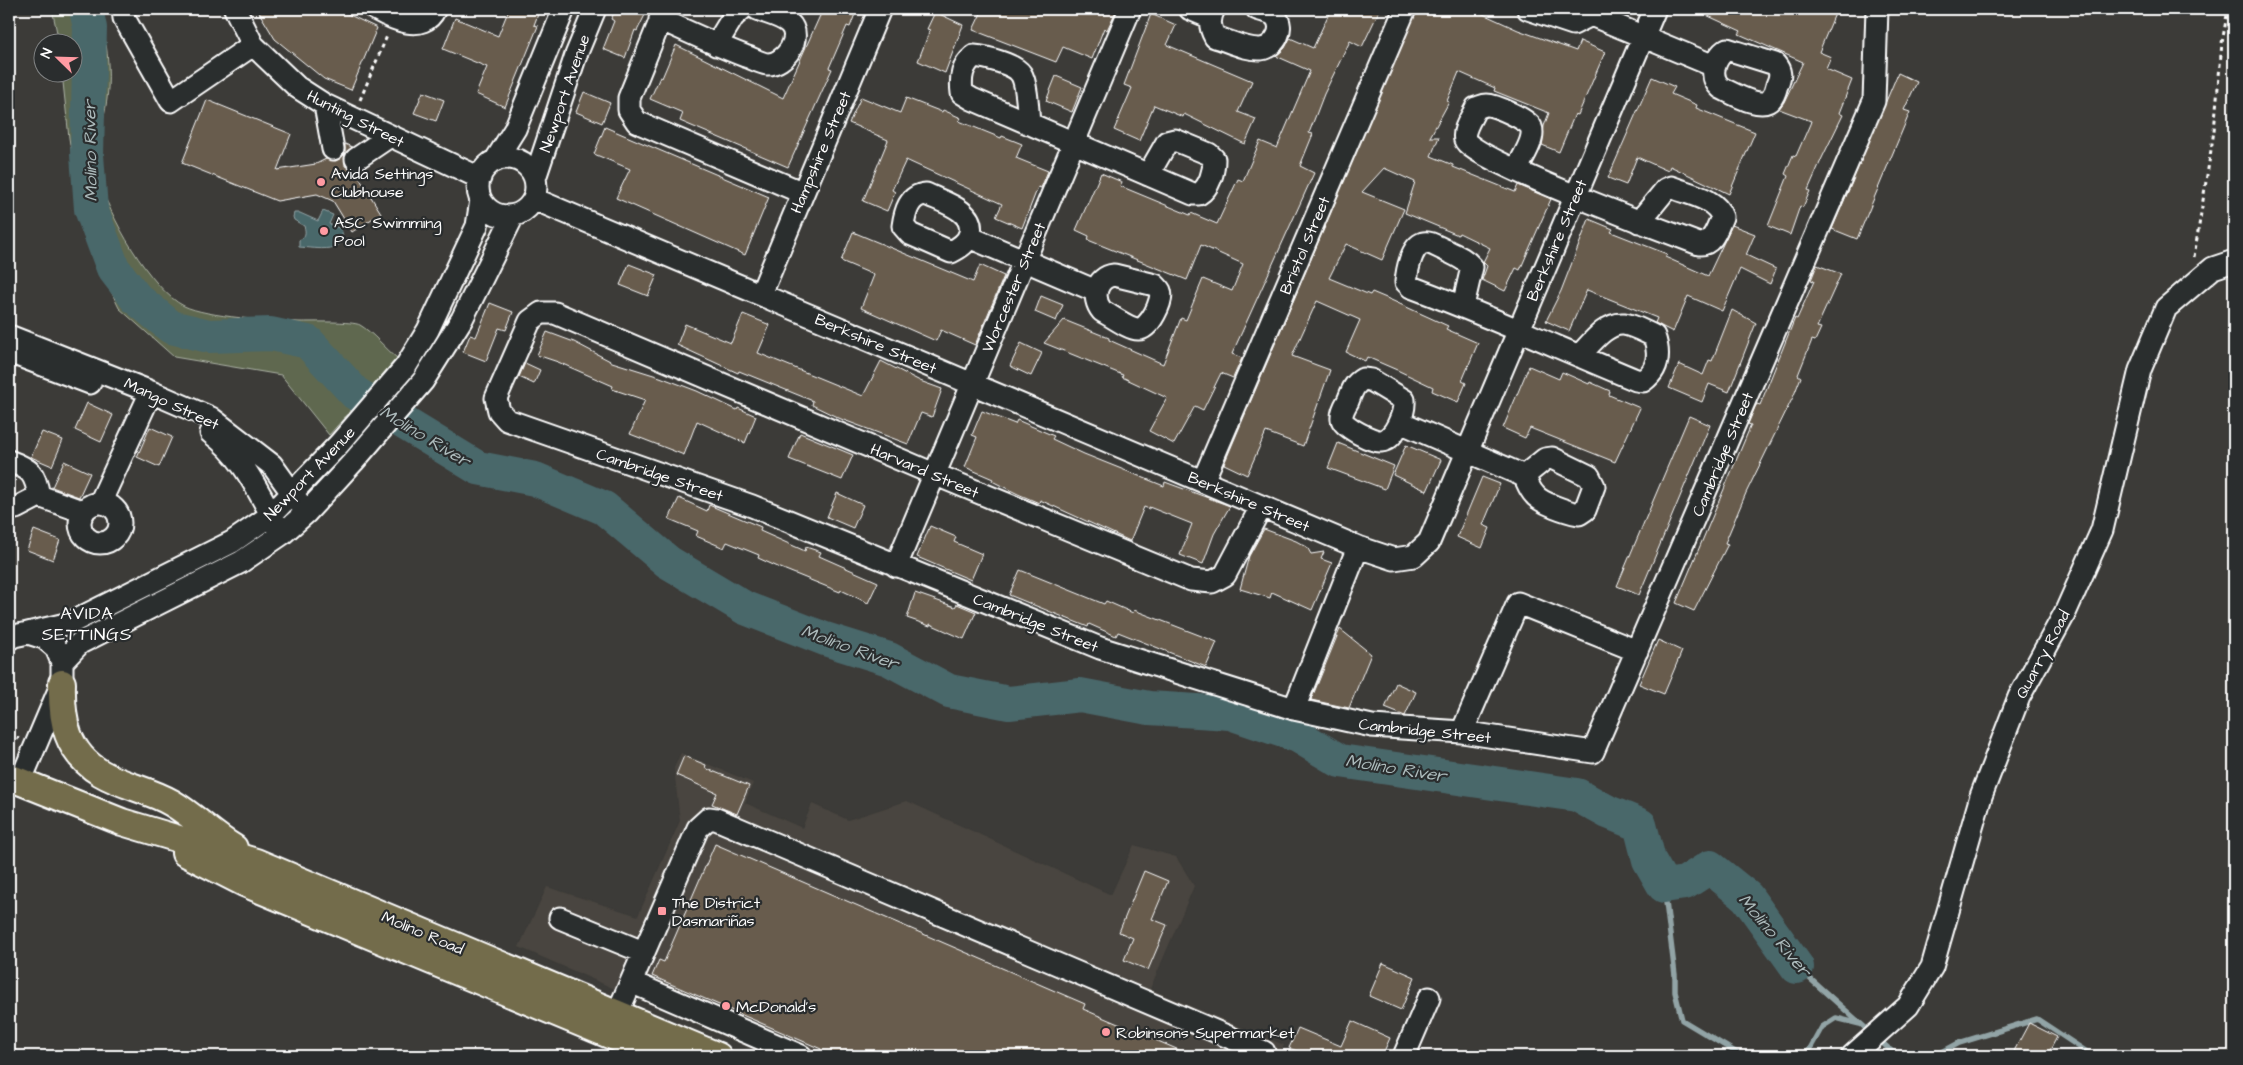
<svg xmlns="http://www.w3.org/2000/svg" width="2243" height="1065" font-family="'Architects Daughter',sans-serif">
<rect width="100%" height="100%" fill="#3c3b38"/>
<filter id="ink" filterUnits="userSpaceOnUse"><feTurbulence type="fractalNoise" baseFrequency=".02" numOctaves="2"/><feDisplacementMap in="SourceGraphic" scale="10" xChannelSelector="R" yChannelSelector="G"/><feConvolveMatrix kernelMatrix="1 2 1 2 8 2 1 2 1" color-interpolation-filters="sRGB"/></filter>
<g filter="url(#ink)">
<path fill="#49453f" d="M681 753 753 783 745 803 802 828 812 804 848 820 907 801 1111 895 1134 845 1176 857 1194 886 1150 989 1284 1045 1279 1056H768L519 947 547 887 638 916 680 821 674 768Z"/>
<path fill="#5e684f" stroke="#aeb4a7" d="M52 9H100C106 38 111 69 107 99 104 124 94 153 99 178 107 213 151 290 184 306 207 317 272 321 300 322 311 322 353 321 360 325 372 332 386 349 397 358L329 435 281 375 174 357 119 308 84 234 69 138 62 73 72 72V42H59Z"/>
<path fill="#49676b" stroke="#92a4a6" d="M323 211 333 215 329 224 341 229C351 255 314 248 299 247V240C306 237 306 232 304 226L294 220 293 217 294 213H300L318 221Z"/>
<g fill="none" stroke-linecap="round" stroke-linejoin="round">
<path stroke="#92a4a6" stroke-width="5.5" d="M1664 886 1675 975V992L1682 1020 1742 1056
M1797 967 1871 1033
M1878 1039 1897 1056
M1806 1056 1822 1027 1836 1018 1860 1024
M1935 1056 1959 1043 2037 1019 2093 1056"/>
<path stroke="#49676b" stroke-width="34" d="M86 9 90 28 87 155 91 209 113 268 136 298 171 327 209 336 271 334 308 342 355 393 478 468 535 479 604 508 668 562 745 608 825 639 889 659 949 691 1009 703 1080 695 1149 708 1230 713 1298 736 1340 761 1577 795 1608 812 1640 825 1649 860 1664 886 1685 883 1710 867 1747 897 1797 967"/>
</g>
<path fill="#675c4e" stroke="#fff" d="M257 9H337L377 28 351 90 324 79 275 39Z
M509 9H540L534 25 538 26 505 107 476 94 487 67 443 49 455 18 498 36Z
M616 9H637L646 13 637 31 635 30 625 58 603 49 614 21 611 19Z
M823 9H857L850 27 847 26 829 68 832 69 788 167 680 121 683 113 650 99 660 77 662 78 676 45 783 98Z
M983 9H1117L1107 30 1104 28 1092 59 1063 47 1056 62 973 30Z
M1331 9H1380L1362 47 1350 41 1324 94 1309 133 1313 134 1300 166 1314 173 1232 354 1242 358 1233 378 1221 373 1203 410 1195 406 1174 444 1149 431 1167 398 1122 377 1123 375 1044 343 1064 320 1109 338V340L1163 364 1181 318 1186 320 1203 279 1232 291 1243 264 1201 245 1187 280 1088 240 1089 236 1076 230 1101 173 1122 182 1120 186 1190 215 1191 213 1217 224 1238 179 1243 181 1260 141 1277 148 1310 71 1276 56 1285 48 1290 38 1313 48Z
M1417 9H1436L1447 13 1449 9H1472L1518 30 1576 51 1580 41 1605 52 1578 115 1575 114 1559 152 1542 145 1544 126 1549 113 1494 91 1495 88 1459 72 1447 101 1449 102 1430 137H1439L1431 156 1453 165V167L1515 192 1518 185 1551 199 1520 270 1516 268 1505 291 1482 280 1487 266 1483 262 1490 248 1459 233 1458 235 1405 213 1415 182 1384 168 1362 192 1404 209 1382 260 1346 244 1329 278 1370 295 1372 292 1391 300 1448 326 1446 329 1478 343 1462 381 1466 383 1458 402 1432 391 1433 387 1397 370 1367 357 1365 361 1346 352 1360 320 1317 301 1292 356 1330 370 1303 446 1266 432 1247 475 1224 464Z
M1693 9H1837L1819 52 1831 57 1826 69 1852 80 1839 113 1843 115 1822 158 1808 190 1810 191 1803 207 1800 206 1790 235 1768 226 1788 176 1785 174 1793 155 1796 156 1810 124 1811 121 1779 109 1784 102 1803 62 1739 34 1741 31Z
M935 12 963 25 945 73 918 61 930 30 927 29Z
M1151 14 1176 25 1167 45 1252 81 1238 112 1256 119 1245 144 1184 114 1183 117 1154 105 1139 141 1114 130 1132 88 1124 85Z
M1898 73 1917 82 1904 110 1910 112 1857 239 1832 229Z
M1056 76 1082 87 1072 112 1046 101Z
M1652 77 1675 87 1671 94 1697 105 1696 108 1755 132 1729 194 1670 166 1668 171 1637 157 1626 185 1608 178Z
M423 92 444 100 436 121 414 113Z
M584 92 610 103 602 123 576 112Z
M861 97 900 113 906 98 942 112 943 110 961 118 959 121 1001 138 1002 136 1022 144 1016 158 1048 171 1041 188 1038 187 1022 228 996 217 1002 204 906 160 892 190 895 192 887 211 863 201 888 140 849 123Z
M207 100 291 134 277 170 316 164 326 159 336 161 345 154V144L352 147 345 154V166L355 171 381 213 352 232 333 201 317 194 277 201 182 163Z
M605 127 769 197 745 255 616 198 630 169 594 154Z
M1589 219 1613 229 1611 232 1667 254 1665 257 1708 276 1732 225 1755 234 1746 255 1776 269 1770 284 1740 269 1722 311 1688 296 1673 332 1655 323 1657 318 1587 290 1569 331 1546 321 1561 291Z
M853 232 973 282 980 265 1004 276 975 345 941 330 936 341 861 308 874 275 841 261Z
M629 264 657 275 648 296 620 285Z
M1817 265 1841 274 1817 327 1821 328 1815 341 1812 340 1798 375 1801 377 1794 395 1746 493 1725 543 1728 544 1694 611 1676 603 1751 425 1748 424 1755 407 1757 404 1760 405 1795 318 1797 319 1814 281 1811 280Z
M1041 296 1063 305 1056 321 1035 312Z
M490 303 513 312 506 330 499 328 486 361 463 352 470 335 476 337Z
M1732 310 1756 323 1729 392 1709 384 1702 402 1669 388 1679 364 1703 375 1709 360 1712 361Z
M743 314 770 325 758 353 863 396 881 361 920 381 942 389 932 417 921 413 908 444 841 419 812 405 813 401 739 371 738 373 677 345 685 324 731 343Z
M547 332 574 342 612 362 660 377 697 391 737 410 738 408 756 416 745 443 697 421 684 455 630 434 645 400 612 389 613 386 558 362 537 355Z
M1021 343 1042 353 1031 376 1010 366Z
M525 363 540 370 534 384 519 377Z
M1529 366 1559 379 1562 372 1589 384 1590 382 1610 391 1609 395 1640 408 1615 462 1530 428 1525 438 1503 428Z
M87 403 113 415 101 442 75 430Z
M982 411 1015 424 1017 420 1054 436 1052 439 1084 454 1164 486 1165 482 1230 506 1214 534 1203 564 1180 555 1192 524 1149 507V509L1144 507 1130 541 1040 500 1039 503 1018 494 992 481 993 479 965 467 977 437 972 435Z
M1689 416 1710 425 1639 595 1617 586Z
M150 427 172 437 159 467 137 457Z
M42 432 63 440 52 466 31 457Z
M800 433 853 455 842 480 789 459Z
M1338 443 1394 466 1385 489 1328 468Z
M1406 445 1441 460 1427 491 1393 475Z
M64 461 90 473 79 497 52 487Z
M1482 477 1500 484 1483 525 1490 528 1482 548 1457 537Z
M837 493 863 505 853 528 827 517Z
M679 498 707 511 709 505 761 527 760 531 805 551 806 547 821 552 819 556 878 582 868 603 841 590 840 592 778 567 758 558 759 555 727 542 724 548 696 536 698 531 669 519Z
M930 526 956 537 954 542 982 554 971 580 917 557Z
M1264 529 1296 541 1307 547 1311 554 1324 552 1321 559 1332 563 1312 610 1272 592 1270 598 1240 589 1249 556Z
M34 530 60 540 53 560 27 550Z
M1020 570 1104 604 1106 601 1133 613 1134 610 1217 642 1206 667 1118 632 1116 636 1089 624 1088 627 1009 595Z
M915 593 955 607 957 604 976 612 964 639 930 624V626L907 618Z
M1340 629 1371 654 1349 708 1311 700Z
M1658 640 1682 651 1664 694 1639 684Z
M1396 683 1416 692 1405 716 1385 708Z
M684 756 706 765 705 768 749 786 737 814 712 804 717 793 676 775Z
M715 844 1085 1004 1083 1009 1193 1056H818L821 1049 652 976 659 960 664 962Z
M1144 871 1168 881 1152 919 1167 925 1148 970 1124 960 1133 938 1119 932Z
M1383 963 1415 977 1401 1010 1369 996Z
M1352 1021 1390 1038 1382 1056H1310L1289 1048 1298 1028 1341 1046Z
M2029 1023 2057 1037 2047 1056H2025L2014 1051Z"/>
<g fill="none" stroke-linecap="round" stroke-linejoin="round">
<defs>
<path id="minor" d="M123 9 124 18 171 101 253 45
M235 9 253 45 297 87 325 105 480 178
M375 9C393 19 423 34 435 9
M665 9 629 98V110L637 122 803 193
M1190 9 1209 17
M1214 9C1209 19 1209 27 1215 37 1229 41 1246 50 1261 49 1275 47 1286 28 1275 16 1271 12 1262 11 1257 9
M1528 9 1573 24 1591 15
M1591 15 1714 66
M660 19C688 32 716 45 745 56 752 58 760 63 767 64 785 65 804 37 789 23 781 16 766 13 757 9
M716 45 733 17 742 9
M1727 49 1775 64C1781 71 1781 76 1777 85 1776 89 1774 96 1771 99 1762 111 1732 93 1721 88 1708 77 1714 58 1727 49Z
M325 105 333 149
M1029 124C1028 112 1027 83 1021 74 1015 64 985 57 974 56 962 66 960 77 962 93L972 99 1193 194H1199C1210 187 1214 171 1214 159L1209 154 1175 140 1167 142 1148 175
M478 187a29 29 0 1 1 58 0a29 29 0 1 1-58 0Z
M356 159 390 136
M495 161 515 129 564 9
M1516 170C1521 160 1536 139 1531 127 1529 120 1495 105 1487 105 1483 105 1480 107 1476 108 1472 117 1462 130 1465 140 1471 159 1669 233 1699 244 1713 245 1717 228 1722 217 1716 198 1688 194 1671 187L1666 189 1639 222
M535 178 576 55 595 9
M926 194C942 202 975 210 970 233 968 243 959 248 951 252L910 234 903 226C905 212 909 195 926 194Z
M534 199 1358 547 1394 559 1414 556 1429 542 1655 9
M969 237 1096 291
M1114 275 1155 285C1157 287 1159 289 1160 291 1164 300 1149 330 1138 329 1129 329 1110 315 1102 311 1091 298 1096 277 1114 275Z
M761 294 880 9
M1463 306 1472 267C1464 258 1455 255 1445 250 1439 248 1430 241 1423 243 1411 247 1407 271 1406 282L1411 287C1487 315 1561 349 1636 380L1643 381C1659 369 1660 353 1654 336 1645 332 1633 325 1624 324 1606 322 1590 345 1579 356
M9 336 151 392 211 418 272 465 300 504
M9 352 90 383
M1363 379 1371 380 1404 400C1405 412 1395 440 1381 441 1373 442 1343 427 1342 419 1341 413 1345 406 1348 401 1352 391 1354 384 1363 379Z
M1400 422 1524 476C1527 481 1529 489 1534 494 1540 503 1568 512 1579 514L1585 510 1594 486 1589 476 1552 458 1545 459 1524 476
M211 433C244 457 258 492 278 527
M9 461C31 469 35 473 39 496L16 508H9
M1203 481 1405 9
M39 496 84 512
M100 503 151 392
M80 523a20 20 0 1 1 40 0a20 20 0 1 1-40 0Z
M1261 507 1225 575 1212 582 1191 580 934 474 555 313H541L530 321 496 398 499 411 507 420 752 506 1100 648 1294 709 1372 726 1462 732 1593 752 1874 101 1877 9
M896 566 1130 9
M28 633 70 623 232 542 271 515 339 444 406 366 428 330 477 226 481 200
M9 639 14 636 28 633 44 638 56 648 62 662V683L20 782
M62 662 80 643 241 562 282 534 307 512 354 461 423 381 462 319 513 216
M1294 709 1358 547
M1462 732 1518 603 1637 651
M560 918 643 952
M631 982 801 1056
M611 1028 698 828 709 818 716 819 1264 1052 1262 1056
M1404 1056 1429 998
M1852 1056 1908 1006 1932 967 1981 796 2019 697 2065 613 2102 530 2140 370 2166 308 2213 268 2234 261"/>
<path id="major" d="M62 683C61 720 66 752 101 773 123 786 150 790 172 803 194 816 212 835 234 848
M9 777 122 822 256 862 718 1056
M185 853 244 883 660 1056"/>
</defs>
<use href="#minor" stroke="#fff" stroke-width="25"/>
<use href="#major" stroke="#fff" stroke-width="30"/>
<path stroke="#fff" stroke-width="3" stroke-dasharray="4 4" stroke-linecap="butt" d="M360 100 387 36
M2194 257 2214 131 2222 43 2228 9
M9 735 19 739"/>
<use href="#minor" stroke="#2a2d2e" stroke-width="21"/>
<use href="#major" stroke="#736c4b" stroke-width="26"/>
</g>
</g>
<g fill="#ff9aa2" stroke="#2a2d2e" stroke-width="2">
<circle cx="321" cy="182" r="5"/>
<circle cx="324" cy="231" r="5"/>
<rect x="657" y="906" width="10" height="10" rx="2.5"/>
<circle cx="726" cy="1006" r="5"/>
<circle cx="1106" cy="1032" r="5"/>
</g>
<g text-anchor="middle" stroke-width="4.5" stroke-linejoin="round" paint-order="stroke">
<g font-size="16" fill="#fff" stroke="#2a2d2e">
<text transform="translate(564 93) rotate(-71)" y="6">Newport Avenue</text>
<text transform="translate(356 118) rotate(27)" y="6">Hunting Street</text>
<text transform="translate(820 152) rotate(-67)" y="6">Hampshire Street</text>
<text transform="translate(1556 240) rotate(-67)" y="6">Berkshire Street</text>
<text transform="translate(1304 245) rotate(-67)" y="6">Bristol Street</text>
<text transform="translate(1013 287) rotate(-67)" y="6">Worcester Street</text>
<text transform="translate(876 343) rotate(23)" y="6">Berkshire Street</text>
<text transform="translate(172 403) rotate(25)" y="6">Mango Street</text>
<text transform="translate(1722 454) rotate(-67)" y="6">Cambridge Street</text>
<text transform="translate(925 470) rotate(23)" y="6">Harvard Street</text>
<text transform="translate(309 473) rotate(-46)" y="6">Newport Avenue</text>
<text transform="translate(660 474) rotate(19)" y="6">Cambridge Street</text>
<text transform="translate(1249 501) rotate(23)" y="6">Berkshire Street</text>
<text transform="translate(1036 622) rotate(22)" y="6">Cambridge Street</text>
<text transform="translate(2042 654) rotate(-62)" y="6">Quarry Road</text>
<text transform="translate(1425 730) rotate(6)" y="6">Cambridge Street</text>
<text transform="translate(423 932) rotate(23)" y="6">Molino Road</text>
</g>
<g font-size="16" fill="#fff" stroke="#2a2d2e" text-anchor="start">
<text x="331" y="179">Avida Settings<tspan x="331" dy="18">Clubhouse</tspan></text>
<text x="334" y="228">ASC Swimming<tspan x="334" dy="18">Pool</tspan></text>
<text x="672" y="908">The District<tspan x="672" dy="18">Dasmariñas</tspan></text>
<text x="736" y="1012">McDonald's</text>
<text x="1116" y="1038">Robinsons Supermarket</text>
</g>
<g font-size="18" font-style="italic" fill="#adbbbc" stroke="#2a2d2e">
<text transform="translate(90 151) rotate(-91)" y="6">Molino River</text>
<text transform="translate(425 436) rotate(31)" y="6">Molino River</text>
<text transform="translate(850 647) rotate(20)" y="6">Molino River</text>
<text transform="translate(1396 768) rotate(9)" y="6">Molino River</text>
<text transform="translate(1775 935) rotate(50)" y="6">Molino River</text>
</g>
<g font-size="18" letter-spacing="1" fill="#fff" stroke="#2a2d2e">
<text x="87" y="619">AVIDA<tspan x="87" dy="21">SETTINGS</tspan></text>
</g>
</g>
<rect width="2243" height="1065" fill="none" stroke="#2a2d2e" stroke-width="30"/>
<rect x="15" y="15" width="2213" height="1035" fill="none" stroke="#fff" stroke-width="2" filter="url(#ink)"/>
<g transform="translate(58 58) rotate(293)"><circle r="24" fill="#2a2d2e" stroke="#7f8182"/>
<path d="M0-4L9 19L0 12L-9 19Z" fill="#ff9aa2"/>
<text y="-8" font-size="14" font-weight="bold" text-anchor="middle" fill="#ffffff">N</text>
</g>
</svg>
